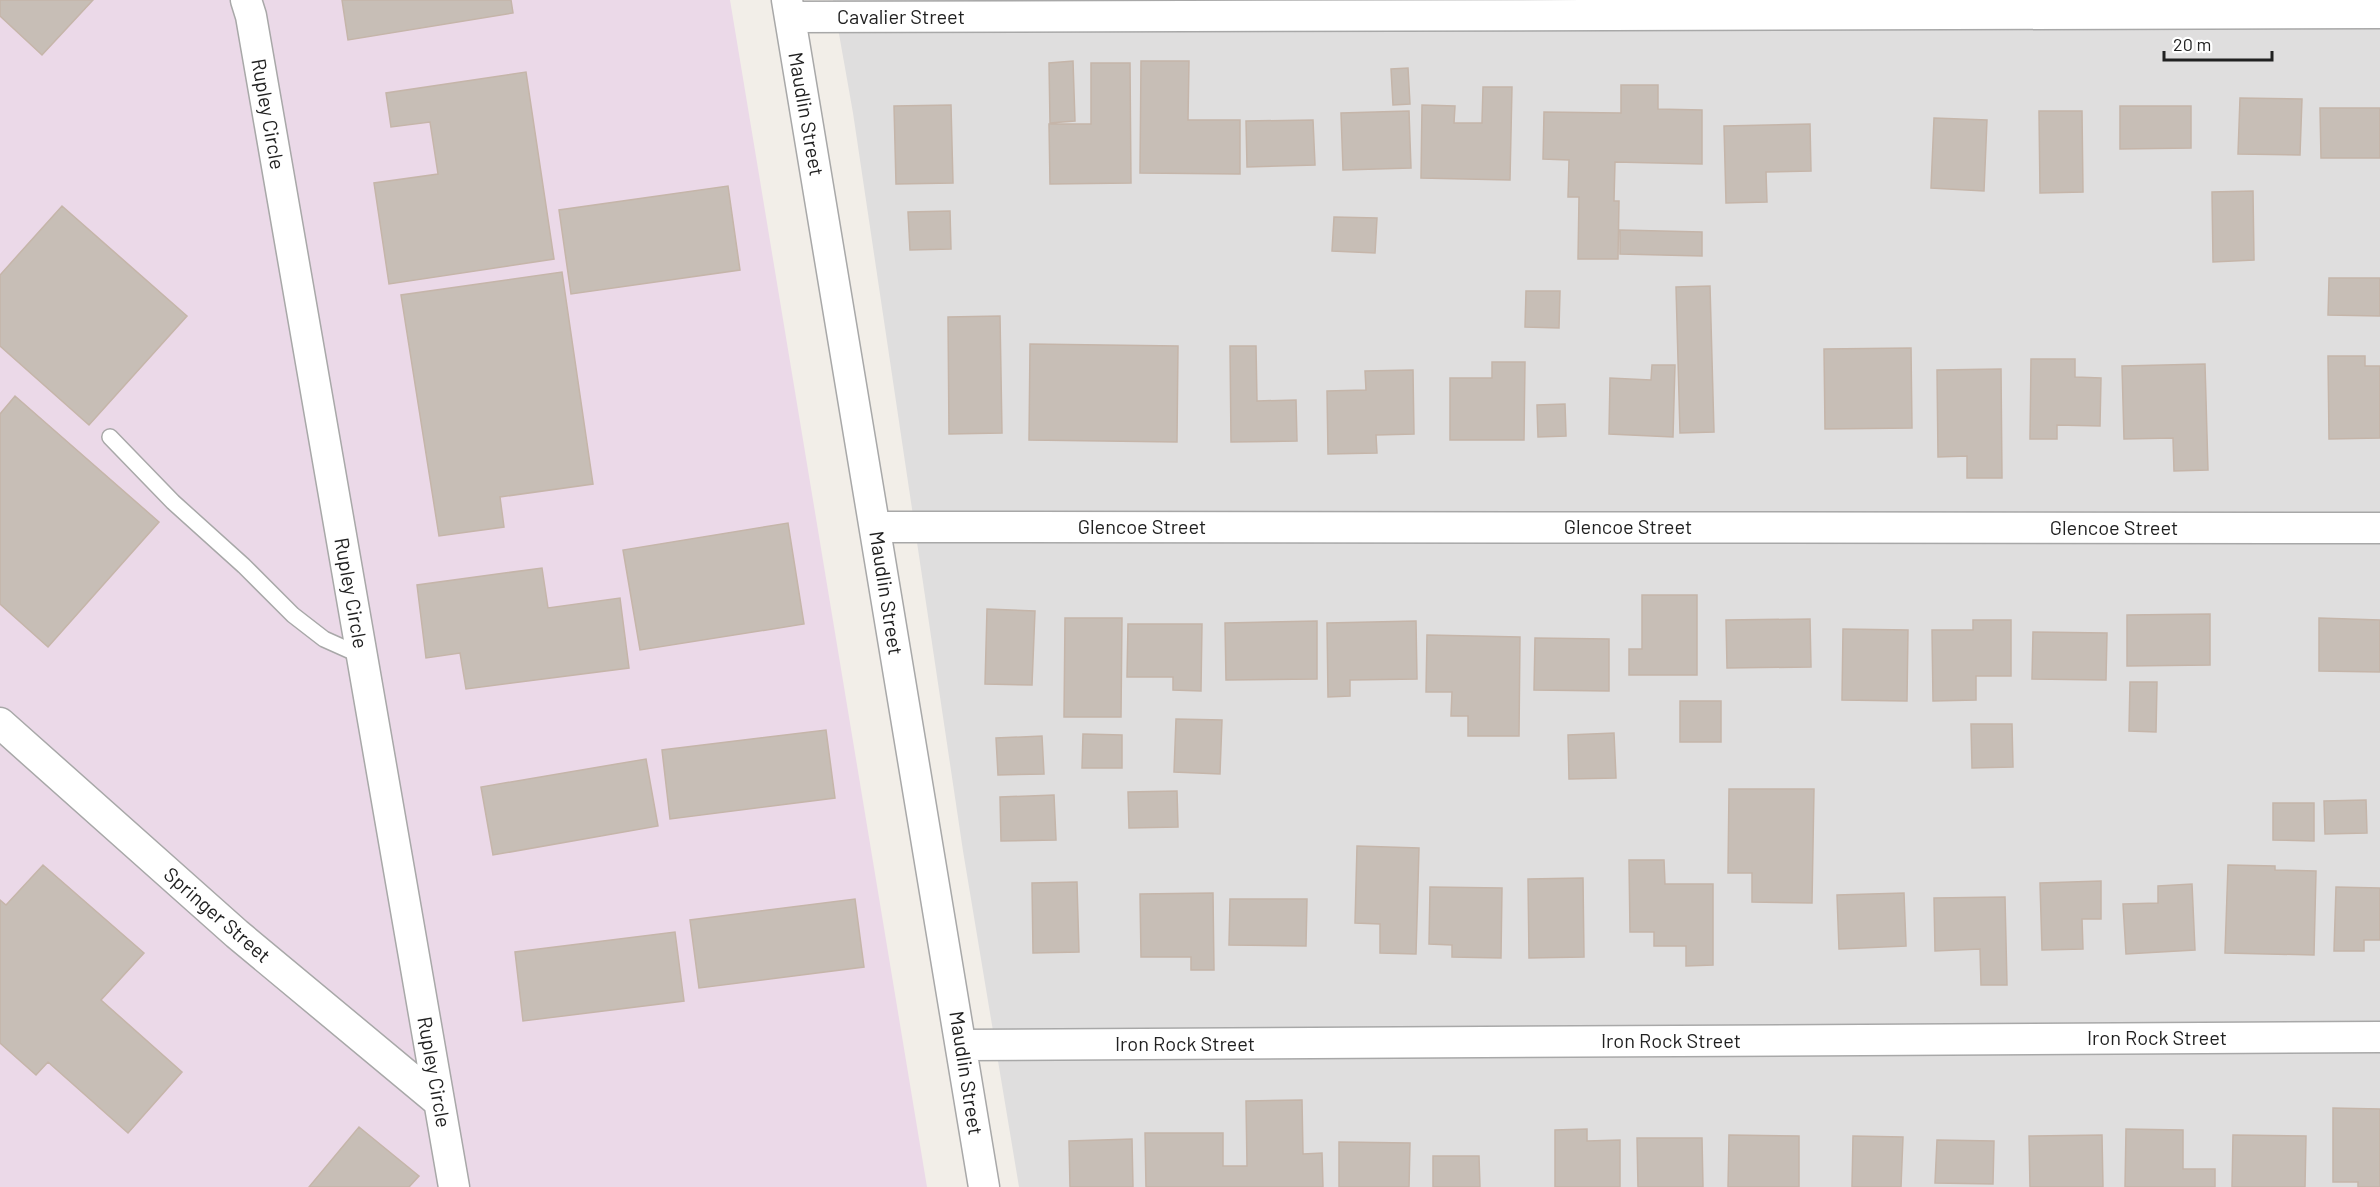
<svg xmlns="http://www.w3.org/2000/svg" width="2380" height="1187" font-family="Barlow,sans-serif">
<rect width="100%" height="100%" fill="#f2eee8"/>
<path fill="#dfdede" d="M833 0H2380V1187H1019L963 851 853 113Z"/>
<path fill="#ebd9e8" d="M0 0H730L927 1187H0Z"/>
<path fill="#c7beb6" stroke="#c5b5a9" stroke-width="1.5" d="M0 0H93L42 55 0 16Z
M342 0H511L513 13 348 40Z
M1073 61 1075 121 1050 123 1049 63Z
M1141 61H1189L1188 120H1240V174L1140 173Z
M1091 63H1130L1131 183 1050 184 1049 124H1091Z
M1408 68 1410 104 1393 105 1391 69Z
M526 72 554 259 389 284 374 183 438 174 430 122 391 127 386 93Z
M1621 85H1658V109L1702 110V164L1615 162 1614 201H1619L1618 259H1578L1579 197H1568L1569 160 1543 159 1544 112 1621 113Z
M1483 87H1512L1510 180 1421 178 1422 105 1455 106 1454 123H1482Z
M2240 98 2302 99 2300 155 2238 154Z
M951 105 953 183 896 184 894 106Z
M2120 106H2191V148L2120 149Z
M2320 108H2380V158H2321Z
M1409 111 1411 168 1343 170 1341 113Z
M2039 111H2082L2083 192 2040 193Z
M1934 118 1987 120 1984 191 1931 188Z
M1313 120 1315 165 1247 167 1246 121Z
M1810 124 1811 171 1766 172 1767 202 1726 203 1724 126Z
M728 186 740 270 571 294 559 210Z
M2253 191 2254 260 2213 262 2212 192Z
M62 206 187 316 89 425 0 346V275Z
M950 211 951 249 910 250 908 212Z
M1334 217 1377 218 1375 253 1332 251Z
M1620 230 1702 232V256L1620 254Z
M562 272 593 484 500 497 504 527 439 536 401 295Z
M2329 278H2380V316L2328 315Z
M1710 286 1714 432 1680 433 1676 287Z
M1526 291H1560L1559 328 1525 327Z
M1000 316 1002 433 949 434 948 317Z
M1030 344 1178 346 1177 442 1029 440Z
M1230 346H1256L1257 401 1296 400 1297 441 1231 442Z
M1911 348 1912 428 1825 429 1824 349Z
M2328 356H2365V366H2380V438L2329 439Z
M2031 359H2075V377L2101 378 2100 426 2057 425V439H2030Z
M1492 362H1525L1524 440H1450V378H1492Z
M2205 364 2208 470 2174 471 2173 438 2124 439 2122 366Z
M1652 365H1675L1673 437 1609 434 1610 378 1651 380Z
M2001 369 2002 478H1967V456L1938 457 1937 370Z
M1413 370 1414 434 1376 435 1377 453 1328 454 1327 391 1366 390 1365 371Z
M15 396 159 522 48 647 0 604V414Z
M1565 404 1566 436 1538 437 1537 405Z
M788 523 804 624 640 650 623 550Z
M542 568 548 608 620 598 629 668 466 689 460 653 426 658 417 585Z
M1642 595H1697V675H1629V649H1642Z
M987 609 1035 611 1032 685 985 684Z
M2210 614V665L2127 666V615Z
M1065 618H1122L1121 717H1064Z
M2319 618 2380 620V672L2319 671Z
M1810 619 1811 667 1727 668 1726 620Z
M1973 620H2011V676H1976V700L1933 701 1932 630H1973Z
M1317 621V679L1226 680 1225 623Z
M1416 621 1417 679 1350 680V696L1328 697 1327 623Z
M1128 624H1202L1201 691 1173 690V677H1127Z
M1843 629 1908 630 1907 701 1842 700Z
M2033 632 2107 633 2106 680 2032 679Z
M1427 635 1520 637 1519 736H1468V716H1451L1452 692H1426Z
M1535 638 1609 639V691L1534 690Z
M2130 682H2157L2156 732 2129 731Z
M1680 701H1721V742H1680Z
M1176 719 1222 720 1220 774 1174 772Z
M1971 724H2012L2013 767 1972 768Z
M826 730 835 798 670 819 662 750Z
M1614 733 1616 778 1569 779 1568 735Z
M1083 734 1122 735V768H1082Z
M1042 736 1044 774 998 775 996 738Z
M646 759 658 826 493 855 481 787Z
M1729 789H1814L1812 903 1752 902V873H1728Z
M1177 791 1178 827 1129 828 1128 792Z
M1054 795 1056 840 1001 841 1000 797Z
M2366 800 2367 833 2325 834 2324 801Z
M2273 803H2314V841L2273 840Z
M1357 846 1419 848 1416 954 1380 953V924L1355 923Z
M1629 860H1664L1665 884H1713V965L1686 966V946H1654V932H1630Z
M43 865 144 953 101 1000 182 1072 128 1133 48 1062 36 1075 0 1043V900L6 905Z
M2228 865 2275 866V870L2316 871 2314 955 2225 953Z
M1583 878 1584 957 1529 958 1528 879Z
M2101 881V919H2082L2083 949 2042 950 2040 883Z
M1077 882 1079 952 1033 953 1032 883Z
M2192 884 2195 950 2126 954 2123 904 2158 903V886Z
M1430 887 1502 888 1501 958 1452 957V945L1429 944Z
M2336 887 2380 888V940H2364V951H2334Z
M1213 893 1214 970H1191V957H1141L1140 894Z
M1904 893 1906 946 1839 949 1837 895Z
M2005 897 2007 985H1981L1980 949 1935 951 1934 898Z
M855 899 864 967 699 988 690 920Z
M1230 899H1307L1306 946 1229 945Z
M675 932 684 1001 523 1021 515 952Z
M1302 1100 1303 1154 1322 1153 1323 1187H1146L1145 1133H1223V1166H1247L1246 1101Z
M2333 1108 2380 1109V1187H2358V1182H2333Z
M359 1127 419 1176 409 1187H309Z
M1587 1129V1141L1620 1140V1187H1555V1130Z
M2126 1129 2183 1130V1169H2215V1187H2125Z
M1729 1135 1799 1136V1187H1728Z
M2102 1135 2103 1187H2030L2029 1136Z
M2233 1135 2306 1136 2305 1187H2232Z
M1853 1136 1903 1137 1901 1187H1852Z
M1637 1138H1702L1703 1187H1638Z
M1132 1139 1133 1187H1070L1069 1141Z
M1937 1140 1994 1141 1993 1184 1935 1183Z
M1339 1142 1410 1143 1409 1187H1339Z
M1433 1156H1479L1480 1187H1433Z"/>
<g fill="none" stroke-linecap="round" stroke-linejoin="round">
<defs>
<path id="service" d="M110 437 173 502 244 566 293 615 324 639 362 656"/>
<path id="minor" d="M246 0 251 16 454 1187
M787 0 984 1187
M790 17 2380 13
M875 527 2380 528
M0 723 237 934 439 1102
M961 1045 2380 1037"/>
</defs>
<use href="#service" stroke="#a8a8a8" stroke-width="18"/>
<use href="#minor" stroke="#a8a8a8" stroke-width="33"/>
<use href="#service" stroke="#fff" stroke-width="15"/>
<use href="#minor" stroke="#fff" stroke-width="30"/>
</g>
<g text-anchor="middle" stroke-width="4.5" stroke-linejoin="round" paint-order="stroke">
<g font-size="20" fill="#212121" stroke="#fff">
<text x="901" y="24">Cavalier Street</text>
<text transform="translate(268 114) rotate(80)" y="7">Rupley Circle</text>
<text transform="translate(806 114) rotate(80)" y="7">Maudlin Street</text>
<text x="1142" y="534">Glencoe Street</text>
<text x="1628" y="534">Glencoe Street</text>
<text x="2114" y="535">Glencoe Street</text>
<text transform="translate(351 593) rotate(80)" y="7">Rupley Circle</text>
<text transform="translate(886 593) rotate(81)" y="7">Maudlin Street</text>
<text transform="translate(217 915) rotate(41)" y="7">Springer Street</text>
<text x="2157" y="1045">Iron Rock Street</text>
<text x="1671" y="1048">Iron Rock Street</text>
<text x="1185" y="1051">Iron Rock Street</text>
<text transform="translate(434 1072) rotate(80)" y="7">Rupley Circle</text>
<text transform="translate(966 1073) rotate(81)" y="7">Maudlin Street</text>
</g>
</g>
<path d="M2164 51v9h108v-9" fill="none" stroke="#212121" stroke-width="3"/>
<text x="2173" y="51" font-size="18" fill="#212121" stroke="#ffffff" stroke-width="4.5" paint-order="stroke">20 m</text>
</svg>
